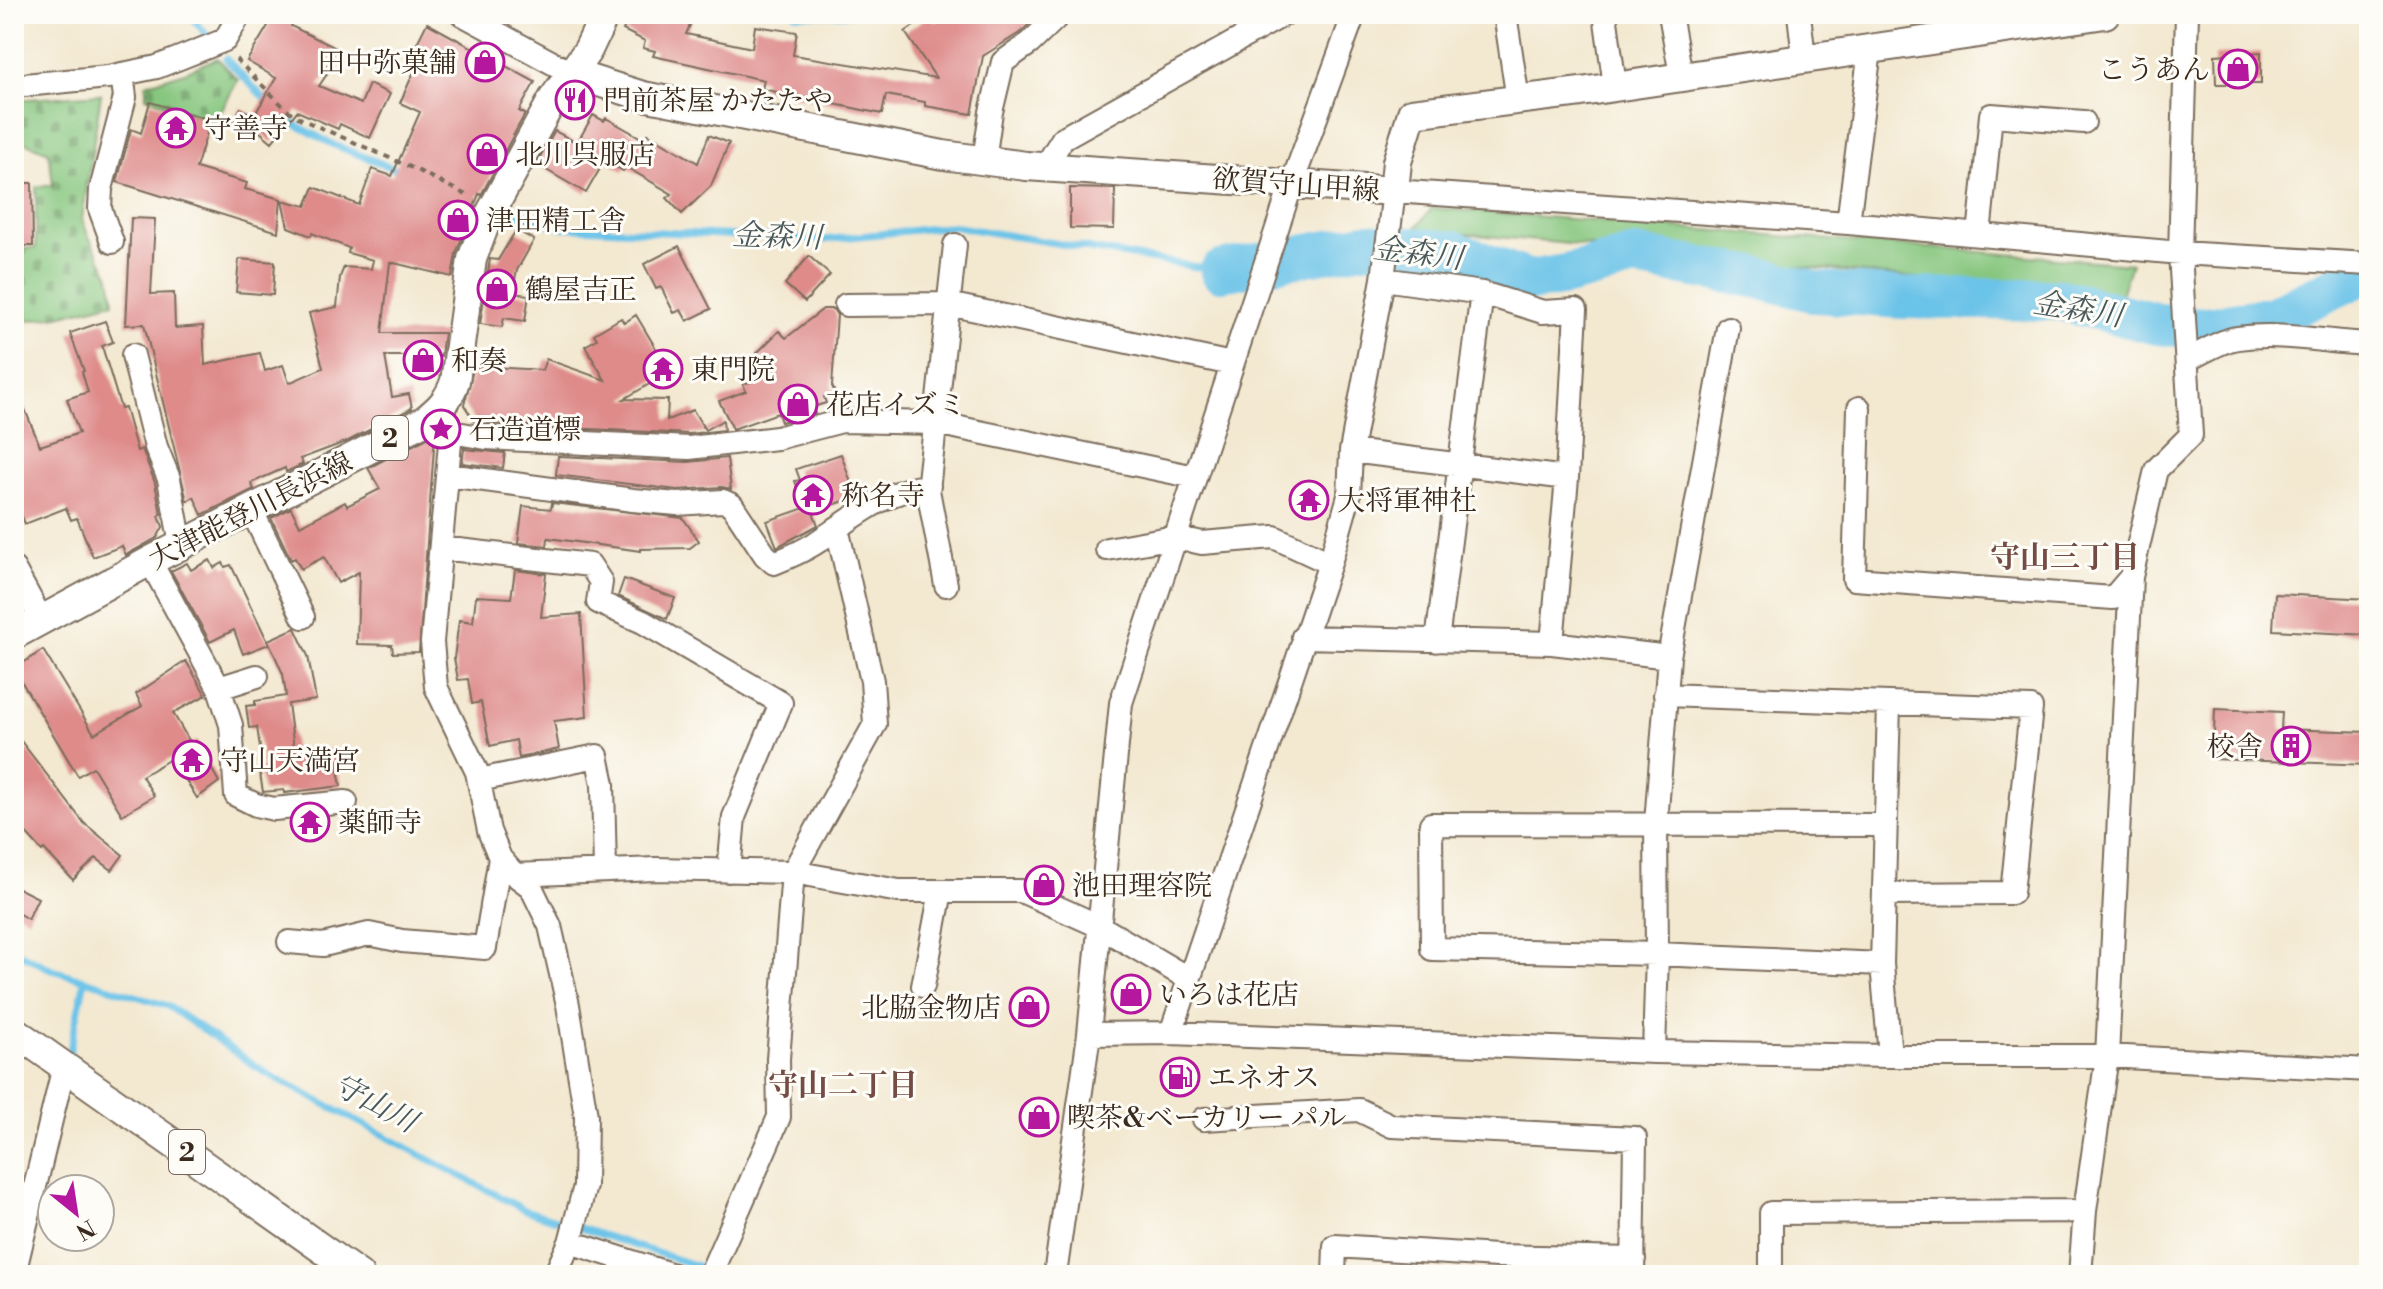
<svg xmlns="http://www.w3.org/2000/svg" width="2383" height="1289" font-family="'Libre Bodoni','Noto Serif JP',serif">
<defs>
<pattern id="cemetery-stones" width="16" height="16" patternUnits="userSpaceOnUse" patternTransform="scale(2)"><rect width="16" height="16" fill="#86c67e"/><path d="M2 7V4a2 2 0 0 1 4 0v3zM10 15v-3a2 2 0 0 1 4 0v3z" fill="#6fa167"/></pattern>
</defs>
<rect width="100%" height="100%" fill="#fdfcf7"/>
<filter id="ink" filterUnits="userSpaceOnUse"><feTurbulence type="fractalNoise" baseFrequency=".0125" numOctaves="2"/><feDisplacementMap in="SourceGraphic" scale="16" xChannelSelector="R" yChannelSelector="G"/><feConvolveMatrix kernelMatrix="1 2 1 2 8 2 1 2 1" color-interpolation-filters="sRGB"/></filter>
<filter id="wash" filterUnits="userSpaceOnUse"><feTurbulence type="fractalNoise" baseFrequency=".006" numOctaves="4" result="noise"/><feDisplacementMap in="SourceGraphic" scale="32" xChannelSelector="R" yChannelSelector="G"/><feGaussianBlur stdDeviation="1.8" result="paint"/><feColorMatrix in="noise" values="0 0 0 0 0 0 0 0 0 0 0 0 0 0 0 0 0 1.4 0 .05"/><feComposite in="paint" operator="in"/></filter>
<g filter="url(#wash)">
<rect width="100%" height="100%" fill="#f3e8d0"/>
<path fill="url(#cemetery-stones)" stroke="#60784e" stroke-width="2" d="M217 58 238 80 215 122 146 97V84L185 72Z
M101 94 82 219 88 235 110 276 114 302 58 316 23 321 16 249 36 248V187L53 185 49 152 14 138V100Z"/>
<path fill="#86c67e" stroke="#60784e" stroke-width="2" d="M1432 208 2131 264 2120 298 1415 229Z"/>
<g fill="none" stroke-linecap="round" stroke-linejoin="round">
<path stroke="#6ac3e8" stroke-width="7" d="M189 14 208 36
M796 14H854
M226 59 269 103
M283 118 334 145 403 172
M499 210 560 227 823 240 953 226 1221 271
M14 951 53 970 168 1006 266 1073 525 1210 725 1275
M69 1054 85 980"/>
<path stroke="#6ac3e8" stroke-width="42" d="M1221 271 1367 244 1455 252 1529 281 1566 275 1635 257 1761 278 1816 292 1903 298 2061 300 2158 324 2200 328 2273 317 2369 271"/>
</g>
<g id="blocks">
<path fill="#de8b8a" d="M275 14H297L291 26 336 48 324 72 327 74 319 86 361 104 369 84 390 94 370 138 340 124 338 129 297 111 272 142 253 126 248 134 231 124 241 108 254 116 276 78 247 61Z
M630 14H695L686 34 752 48 755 26 797 32 793 55 936 78 905 32 930 15 935 22 947 14H1040L1021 32 983 56 972 114 925 106V102L886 95 882 114 762 89 764 80 653 56 655 51 643 48 645 41 623 30Z
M427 23 535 82 519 111 525 114 481 195 479 194 456 253 452 277 390 262 382 333H444L441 356H385L392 397 409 394 412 408 348 441 300 459 303 464 286 472 285 468 251 483 254 489 202 515 194 497 187 501 144 324 126 325 131 218 155 219 151 294 174 293 175 328 203 326 205 365 260 353 265 371 283 365 289 383 323 368 309 313 337 307 340 277 344 267 371 269 373 260 348 253 349 248 312 233 311 236 288 227 282 200 306 206 314 187 359 205 372 169 392 176 420 112 400 103 424 49 416 45Z
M2261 52V84H2216L2215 55Z
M150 102 211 120 196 168 247 183 245 189 281 199 278 232 117 182 131 129 141 133Z
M593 115 604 121 606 118 645 140 648 134 698 163 709 135 729 143 711 186 682 214 667 198 672 194 626 167 623 171 605 160 586 193 536 164 555 131 577 143Z
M14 183H32L33 246H14Z
M1070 188 1115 189 1114 229 1070 228Z
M516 230 534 240 517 270 512 293 529 295 525 321 504 318 502 327 480 324 490 259 498 260Z
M679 246 711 309 687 321 681 310 674 313 661 287 656 289 644 264Z
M809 256 830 275 805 302 785 284Z
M239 259 275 262 273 295 236 292Z
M823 309H833L837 315 832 386 835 393 824 397 826 403 813 407 815 414 781 422 778 413 733 429 719 401 746 391 743 384 777 373 757 353 779 331 786 338Z
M636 315 670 372 624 399 668 400 667 420 693 410 705 430 723 420 724 430 689 434 488 424 475 422 464 405 474 366 542 370 546 359 605 380 585 346 597 339 594 334 621 318 624 323Z
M105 321 113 342 102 346 121 409 125 408 137 451 142 449 155 483 161 514 159 516 163 527 157 538 126 555 122 546 93 557 77 518 71 520 66 508 25 524 14 497V383L40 446 79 433 67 399 88 392 82 372 84 371 70 333Z
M435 434 419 652 393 653 392 645 357 644 359 572 338 583 324 557 301 569 295 558 291 560 271 518 291 508 300 526 345 502 347 506 380 489 368 468Z
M464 449 505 453 503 468 462 463Z
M841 454 856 497 813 512 818 525 777 547 767 521 805 508 795 481 800 480 796 469Z
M558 456 688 462 727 458 731 489 722 487 677 490 556 475Z
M552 503 683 518 699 541 690 548 641 549V551L548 538 547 546 518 543 523 506 551 509Z
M210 560 214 568 223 563 225 567 231 565 269 644 243 654 234 630 210 642 171 571 187 563 191 570Z
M515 570 546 574 541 617 581 614 587 717 554 721 559 749 519 758 516 740 490 746 481 702 472 704 468 679 458 680 454 658 459 620 473 622 476 596 511 598Z
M624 579 675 598 667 619 618 596Z
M2275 594 2369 599V635L2273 630Z
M295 628 308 656 316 700 288 704 295 755 334 748 341 786 284 793V790L263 792 259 768H263L257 727 249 728 246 706 255 705V701L286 696 283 674 268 640Z
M43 650 94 734 142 706 136 694 186 661 206 695 173 713 191 744 196 741 219 782 197 798 172 758 142 776 154 796 122 815 93 767 78 776 14 669Z
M2215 709 2282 712 2281 729 2369 732V765L2213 759Z
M14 732 84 823 123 855 112 870 96 858 73 880 44 849 42 851 14 820Z
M14 886 38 898 28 919 14 911Z"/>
</g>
</g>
<g filter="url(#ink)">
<use href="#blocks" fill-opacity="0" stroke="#7b6c5c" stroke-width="2"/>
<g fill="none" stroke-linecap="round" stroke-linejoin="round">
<defs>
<path id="minor" d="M462 14 573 74
M1505 14 1518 100
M1605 14 1615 86
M1670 14 1681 75
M1799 14 1804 58
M14 86 108 77 157 67 225 40 240 14
M984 160 991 112 1003 62 1030 43 1060 14
M1045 167 1063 138 1285 14
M1848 223 1870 50
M1979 235 1991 115 2084 122
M112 242 100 209 101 189 125 97 122 74
M1383 279 1482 293 1543 312 1576 310 1567 478 1552 643
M846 305 948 304 1232 364
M133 355 156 447 169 479 181 545
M2187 360C2202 353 2221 340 2238 338 2282 332 2325 342 2369 344
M1859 408 1854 579 2113 598 2131 577
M437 410 451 432 432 642 436 687 477 772 489 831 500 858 515 875 531 887 550 926 568 1005 586 1116 585 1186 570 1242 555 1275
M451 432 486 438 689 448 777 438 842 421 936 423 1195 477
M1351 451 1567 478
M448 475 633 500 677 504 723 501 732 505 765 555 774 563C787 558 801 552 814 544 850 521 884 489 929 486
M251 509 303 617
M441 548 590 565 601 582 598 602 643 622 781 703 734 817 729 871
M1107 549 1175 537 1202 543 1274 537 1330 563
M150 561 219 688 231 725 236 795 256 805 274 809 346 802
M14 569 41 619
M946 585 928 490 955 245
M1303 637 1552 643 1669 657
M1437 641 1482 293
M219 688 257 676
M1665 695 2031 708 2012 893 1884 894
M1889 704 1882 964 1890 1056
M479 780 597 756 603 784 605 871
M515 875 655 869 793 872 899 891H1021L1099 926 1189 979
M289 942 323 945 369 934 402 941 485 948 500 858
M1882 964 1657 954 1432 949 1431 824 1884 825
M923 986 941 891
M1171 1033 1330 563 1349 496 1351 451 1383 279 1394 191 1848 223 2180 253 2369 264
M1089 1034 1171 1033 1654 1052 1890 1056H2107L2369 1070
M1654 1052 1657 954 1656 823 1669 657 1728 328
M1204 1119 1359 1110 1392 1126 1635 1138 1633 1275
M570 1242 673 1275
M14 1274 64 1066
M710 1275 779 1117 778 1059 793 872 875 724 872 681 837 528
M1055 1275 1089 1034 1121 703 1291 186 1354 14
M1334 1275 1335 1246 1497 1256 1634 1259
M1771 1275V1213L2085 1211
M2080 1275 2085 1211 2107 1056 2131 577 2156 470 2191 435 2180 253 2187 14"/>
<path id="major" d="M573 74 643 96 943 155 1026 166 1394 191 1397 162 1412 113 1581 92 2105 14
M14 635 150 561 424 421C439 409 449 400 455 381L472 259 487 219 553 99 588 50 605 14
M14 1031 359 1275"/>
</defs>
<use href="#minor" stroke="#7b6c5c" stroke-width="26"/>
<use href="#major" stroke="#7b6c5c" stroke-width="32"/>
<path stroke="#7b6c5c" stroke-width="4" stroke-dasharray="6 6" stroke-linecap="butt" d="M236 59 287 110 303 120 417 170 470 197"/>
<use href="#minor" stroke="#fff" stroke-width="22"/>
<use href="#major" stroke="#fff" stroke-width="28"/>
</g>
</g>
<defs>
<symbol id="shop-ring" viewBox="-11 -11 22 22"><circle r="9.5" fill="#fdfcf7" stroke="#b5179e" stroke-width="1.5"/><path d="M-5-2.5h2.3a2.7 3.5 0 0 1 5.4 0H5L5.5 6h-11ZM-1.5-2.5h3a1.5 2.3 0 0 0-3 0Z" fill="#b5179e"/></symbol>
<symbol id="restaurant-ring" viewBox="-11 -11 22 22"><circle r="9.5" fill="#fdfcf7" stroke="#b5179e" stroke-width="1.5"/><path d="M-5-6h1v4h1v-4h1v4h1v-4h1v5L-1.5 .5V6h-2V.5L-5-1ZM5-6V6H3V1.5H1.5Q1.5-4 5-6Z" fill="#b5179e"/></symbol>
<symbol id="temple-ring" viewBox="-11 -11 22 22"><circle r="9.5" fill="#fdfcf7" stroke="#b5179e" stroke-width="1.5"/><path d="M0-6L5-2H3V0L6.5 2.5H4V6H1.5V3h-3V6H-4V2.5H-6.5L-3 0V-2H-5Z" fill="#b5179e"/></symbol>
<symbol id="sight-ring" viewBox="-11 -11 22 22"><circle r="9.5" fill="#fdfcf7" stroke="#b5179e" stroke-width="1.5"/><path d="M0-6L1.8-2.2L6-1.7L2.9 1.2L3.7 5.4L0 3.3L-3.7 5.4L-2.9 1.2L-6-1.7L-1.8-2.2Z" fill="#b5179e"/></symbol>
<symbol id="building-ring" viewBox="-11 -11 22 22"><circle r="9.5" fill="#fdfcf7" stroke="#b5179e" stroke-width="1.5"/><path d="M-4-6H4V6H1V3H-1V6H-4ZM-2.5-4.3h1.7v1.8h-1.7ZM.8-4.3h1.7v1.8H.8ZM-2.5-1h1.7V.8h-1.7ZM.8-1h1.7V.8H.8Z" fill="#b5179e"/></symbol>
<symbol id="fuel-ring" viewBox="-11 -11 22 22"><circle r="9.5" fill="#fdfcf7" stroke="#b5179e" stroke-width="1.5"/><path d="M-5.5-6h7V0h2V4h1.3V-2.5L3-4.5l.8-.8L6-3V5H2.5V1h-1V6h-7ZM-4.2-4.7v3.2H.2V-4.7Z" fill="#b5179e"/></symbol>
</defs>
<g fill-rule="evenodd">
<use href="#shop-ring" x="463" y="40" width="44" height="44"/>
<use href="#shop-ring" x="2216" y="47" width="44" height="44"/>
<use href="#restaurant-ring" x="553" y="78" width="44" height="44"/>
<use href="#temple-ring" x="154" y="106" width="44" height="44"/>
<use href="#shop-ring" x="465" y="132" width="44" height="44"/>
<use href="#shop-ring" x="436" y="198" width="44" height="44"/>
<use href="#shop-ring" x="475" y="267" width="44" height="44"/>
<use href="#shop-ring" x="401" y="338" width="44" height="44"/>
<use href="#temple-ring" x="641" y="347" width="44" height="44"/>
<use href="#shop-ring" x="776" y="382" width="44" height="44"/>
<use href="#sight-ring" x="419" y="407" width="44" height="44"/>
<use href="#temple-ring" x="791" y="473" width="44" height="44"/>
<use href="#temple-ring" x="1287" y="478" width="44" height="44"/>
<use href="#building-ring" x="2269" y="724" width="44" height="44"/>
<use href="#temple-ring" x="170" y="738" width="44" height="44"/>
<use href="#temple-ring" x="288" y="800" width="44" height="44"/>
<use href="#shop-ring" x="1022" y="863" width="44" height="44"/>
<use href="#shop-ring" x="1109" y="972" width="44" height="44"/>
<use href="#shop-ring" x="1007" y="985" width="44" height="44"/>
<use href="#fuel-ring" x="1158" y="1055" width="44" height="44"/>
<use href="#shop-ring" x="1017" y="1095" width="44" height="44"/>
</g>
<g text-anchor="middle" stroke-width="6" stroke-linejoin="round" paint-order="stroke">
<g fill="#fdfcf7" stroke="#75695f" stroke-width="2">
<rect x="372" y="416" width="36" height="44" rx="6"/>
<rect x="169" y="1130" width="36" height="44" rx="6"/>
</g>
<g font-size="26" font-weight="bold" fill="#3b2a1e">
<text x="390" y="447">2</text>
<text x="187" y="1161">2</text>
</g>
<g font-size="28" fill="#3b2a1e" stroke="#fdfcf7" text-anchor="start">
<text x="457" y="72" text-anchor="end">田中弥菓舗</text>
<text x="2210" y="79" text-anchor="end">こうあん</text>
<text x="603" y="110">門前茶屋 かたたや</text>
<text x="204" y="138">守善寺</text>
<text x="515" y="164">北川呉服店</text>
<text x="486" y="230">津田精工舎</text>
<text x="525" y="299">鶴屋吉正</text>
<text x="451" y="370">和奏</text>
<text x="691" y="379">東門院</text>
<text x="826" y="414">花店イズミ</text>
<text x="469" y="439">石造道標</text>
<text x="841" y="505">称名寺</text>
<text x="1337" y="510">大将軍神社</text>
<text x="2263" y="756" text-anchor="end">校舎</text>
<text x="220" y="770">守山天満宮</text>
<text x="338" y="832">薬師寺</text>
<text x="1072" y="895">池田理容院</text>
<text x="1159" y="1004">いろは花店</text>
<text x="1001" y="1017" text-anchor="end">北脇金物店</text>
<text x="1208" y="1087">エネオス</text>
<text x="1067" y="1127">喫茶&amp;ベーカリー パル</text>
</g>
<g font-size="28" fill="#3b2a1e" stroke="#fdfcf7">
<text transform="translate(1296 184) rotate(4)" y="10">欲賀守山甲線</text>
<text transform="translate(250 510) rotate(-27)" y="10">大津能登川長浜線</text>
</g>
<g font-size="30" font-style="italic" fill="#49585b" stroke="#fdfcf7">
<text transform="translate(777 236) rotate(2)" y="10">金森川</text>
<text transform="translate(1418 253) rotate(7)" y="10">金森川</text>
<text transform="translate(2078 309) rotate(9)" y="10">金森川</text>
<text transform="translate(375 1103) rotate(28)" y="10">守山川</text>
</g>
<g font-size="30" font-weight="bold" fill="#744c44" stroke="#fdfcf7">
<text x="2065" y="567">守山三丁目</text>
<text x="843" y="1095">守山二丁目</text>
</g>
</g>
<rect width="2383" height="1289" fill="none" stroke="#fdfcf7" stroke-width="48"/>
<g transform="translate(76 1213) rotate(150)"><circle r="38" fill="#fdfcf7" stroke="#afa8a0" stroke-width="2"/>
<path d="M0-6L14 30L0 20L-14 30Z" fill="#b5179e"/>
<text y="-12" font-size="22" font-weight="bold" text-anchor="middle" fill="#3b2a1e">N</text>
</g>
</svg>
